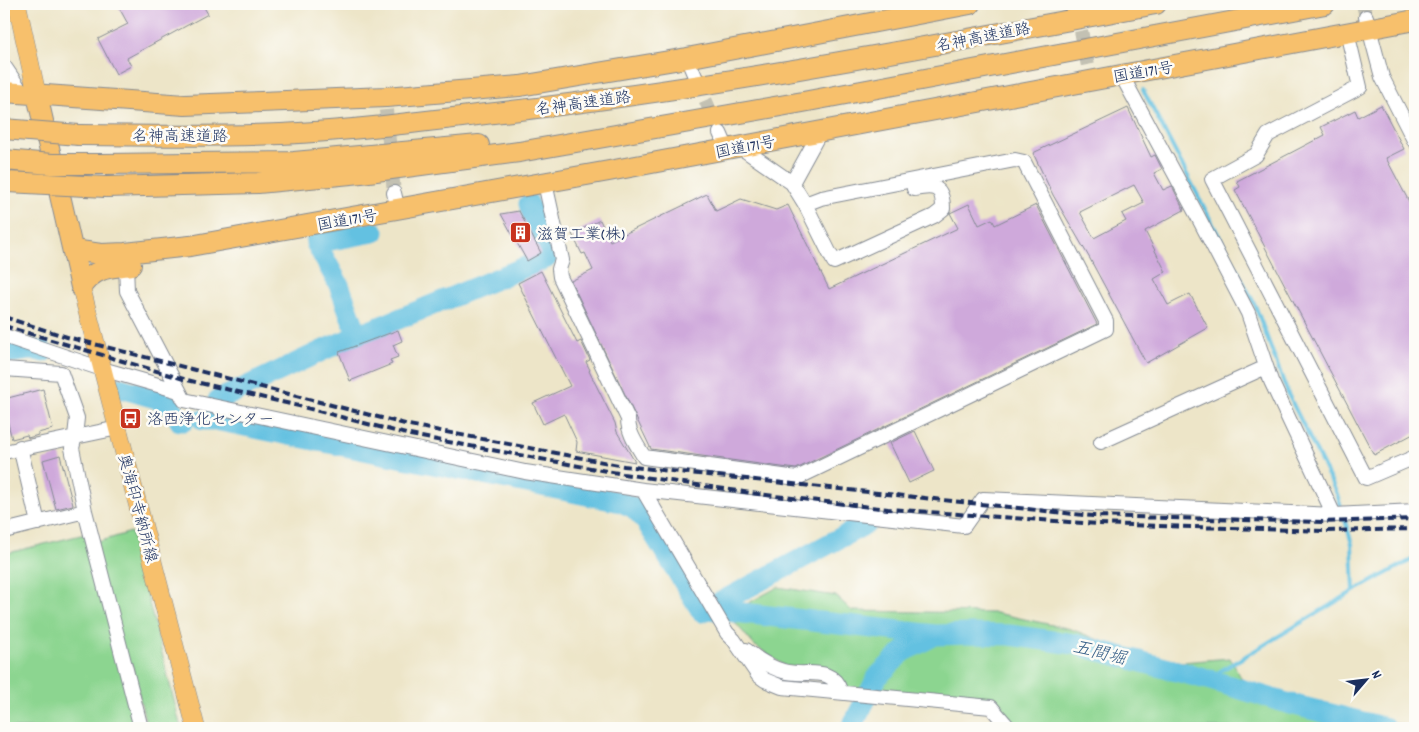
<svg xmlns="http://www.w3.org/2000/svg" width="1419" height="732" font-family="Dekko,'Klee One',sans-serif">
<rect width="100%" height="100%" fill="#fdfcf7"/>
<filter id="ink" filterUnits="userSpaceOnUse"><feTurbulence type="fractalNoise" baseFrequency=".02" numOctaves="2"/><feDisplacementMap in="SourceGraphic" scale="10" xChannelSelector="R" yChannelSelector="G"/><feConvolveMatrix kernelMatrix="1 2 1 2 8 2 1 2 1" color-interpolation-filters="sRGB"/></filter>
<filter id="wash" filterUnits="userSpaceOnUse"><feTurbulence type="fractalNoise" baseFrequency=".0096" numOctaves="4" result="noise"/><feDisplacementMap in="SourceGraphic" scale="20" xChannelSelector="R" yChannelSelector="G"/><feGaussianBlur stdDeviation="1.12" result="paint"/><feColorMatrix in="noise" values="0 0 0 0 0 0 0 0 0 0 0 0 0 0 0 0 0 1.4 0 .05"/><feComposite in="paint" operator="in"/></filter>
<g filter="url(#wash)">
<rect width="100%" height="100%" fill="#ede5c8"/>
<path fill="#8cd590" stroke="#548277" d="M131 532 181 728H147L132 665 126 659 135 728H4V554L85 534 98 542Z
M778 587 836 596 852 611 996 613 1071 629 1116 647 1182 662 1230 658 1243 681 1411 728H1018L993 702 848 689 826 668 785 666 754 645 728 614Z"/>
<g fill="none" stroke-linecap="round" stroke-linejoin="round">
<path stroke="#63c1e1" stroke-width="4" d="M1143 90 1255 305 1288 394 1337 494 1352 544 1354 591
M1207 679 1354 591 1415 558"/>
<path stroke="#63c1e1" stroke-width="21" d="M358 336 339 285 316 243 374 232
M4 352C19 355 27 346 43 352
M120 388 169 402 180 421H184
M218 400 328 348 547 258 529 204
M203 420H215L621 502 634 508 645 520 702 612 866 524
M708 609 935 635
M851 728 878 676 903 652 935 635 970 634 1009 635 1074 644 1207 679 1287 703 1386 728"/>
</g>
<g id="blocks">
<path fill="#cfa9db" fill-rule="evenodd" d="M117 4H202L208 14 127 58 131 66 116 74 98 39 128 24Z
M1381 105 1404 149 1386 158 1415 213V433L1374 455 1235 190 1240 187 1237 181 1325 135 1321 127 1355 110 1358 117Z
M1128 108 1151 157 1155 155 1162 169 1154 173 1163 190 1172 186 1184 210 1145 231 1166 272 1154 279 1168 305 1190 294 1208 328 1146 363 1089 257 1053 195 1033 153ZM1134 185 1144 203 1122 214 1126 221 1094 238 1080 212Z
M707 194 716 211 741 199 776 210 788 205 829 289 958 228 950 213 969 204 979 225 992 219 995 225 1036 205 1097 324 796 469 651 449 571 281 593 270 585 253 582 254 572 234 600 220 610 241Z
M519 211 541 253 527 261 501 214Z
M541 271 577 343 581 341 590 360 586 362 590 370 589 371 615 423 617 432 635 462 576 451 577 442 564 414 543 424 533 403 570 386 518 283Z
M398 330 402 341 393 345 398 357 390 360 392 364 350 381 339 352Z
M43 389 53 429 38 433V435L28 438 27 435 12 439 4 408V399Z
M915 431 934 471 909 483 890 443Z
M60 455 73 505 56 509 43 460Z"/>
</g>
</g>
<g filter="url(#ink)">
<use href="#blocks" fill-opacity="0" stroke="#848a93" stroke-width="1"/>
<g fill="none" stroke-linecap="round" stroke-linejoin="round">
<path stroke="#c3c1b3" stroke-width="14" stroke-dasharray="14 7" stroke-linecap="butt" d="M1363 4 1366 17
M1077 10 1089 71
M697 81 716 124
M386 110 394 193"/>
<defs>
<path id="minor" d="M1075 4 1077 10
M1366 17 1382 77 1415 142
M1347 32 1360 87 1268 135 1256 155 1212 179 1366 478 1415 457
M687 58 697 81
M4 66 23 94
M1122 76 1197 215 1248 313 1271 381 1334 515
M820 132 792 183 805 204 834 262 934 216 943 209C943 186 935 185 914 189
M720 133 727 149
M740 147 792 183
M545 183 562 260 559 269 560 277 628 419C628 433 637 445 644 457L797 478 1106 329V321L1024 162 1015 160 821 198 805 204
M394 193 398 210
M126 265 127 291 184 400 525 472 643 490 727 633 734 640 758 675 765 680 782 687 991 707 1009 728
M4 336 102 369 179 391
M4 369 61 373 77 418 75 436 72 448 85 511 141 728
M1101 442 1266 367
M20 447 38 523
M4 452 118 428
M643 490 964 526 983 499 1334 515 1415 511
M4 531 85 511
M746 650C757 659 769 667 783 671 805 678 831 663 841 692"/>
<path id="major" d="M17 4 37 95
M81 287 196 728"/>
<path id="highway" d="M4 92 185 105 386 97 520 86 687 58 970 4
M37 95 81 287
M79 135C146 136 214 137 281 134 346 131 412 123 477 115 705 90 930 46 1156 4
M101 164 294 162 479 145
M106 187 258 183 361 173 519 152 803 102 1325 4
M73 250 101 254 125 253 190 246 609 171 1415 20
M81 287C96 267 108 268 131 265"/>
</defs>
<use href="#minor" stroke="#848a93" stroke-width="16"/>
<use href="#major" stroke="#848a93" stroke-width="19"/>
<use href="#highway" stroke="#848a93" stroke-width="22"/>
<use href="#minor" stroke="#fff" stroke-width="14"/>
<use href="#major" stroke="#f7c06c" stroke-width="18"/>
<use href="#highway" stroke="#f7c06c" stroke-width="20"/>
<path stroke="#1b2f5e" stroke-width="4" stroke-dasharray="8 4" stroke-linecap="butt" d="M4 317 67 337 409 425 624 466 1093 516 1323 522 1415 519
M4 326 187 380 299 406 410 435 623 474 758 494 888 509 1097 524 1325 531 1415 529"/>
<defs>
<path id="highway-bridge" d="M4 129 79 135
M4 160 52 164H101
M7 182 106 187"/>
</defs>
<use href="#highway-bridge" stroke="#848a93" stroke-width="22" stroke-linecap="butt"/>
<use href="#highway-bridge" stroke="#f7c06c" stroke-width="20"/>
</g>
</g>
<defs>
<symbol id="building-square" viewBox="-11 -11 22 22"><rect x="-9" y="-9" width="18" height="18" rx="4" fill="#c8321e" stroke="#fdfcf7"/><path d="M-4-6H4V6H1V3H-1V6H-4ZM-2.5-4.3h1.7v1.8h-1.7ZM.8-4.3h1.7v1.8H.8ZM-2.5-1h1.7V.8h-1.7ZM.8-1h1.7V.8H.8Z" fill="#fff"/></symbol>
<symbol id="bus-square" viewBox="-11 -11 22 22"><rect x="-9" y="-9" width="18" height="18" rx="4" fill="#c8321e" stroke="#fdfcf7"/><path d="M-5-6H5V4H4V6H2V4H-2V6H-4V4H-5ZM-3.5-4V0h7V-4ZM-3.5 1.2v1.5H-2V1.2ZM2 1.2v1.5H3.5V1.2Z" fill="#fff"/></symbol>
</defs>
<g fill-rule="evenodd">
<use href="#building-square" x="508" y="220" width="25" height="25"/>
<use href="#bus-square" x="118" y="406" width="25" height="25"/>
</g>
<g text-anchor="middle" stroke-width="5" stroke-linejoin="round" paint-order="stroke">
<g font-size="16" fill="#1b2f5e" stroke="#fdfcf7">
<text transform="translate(983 36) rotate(-11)" y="6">名神高速道路</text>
<text transform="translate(1143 71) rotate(-10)" y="6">国道171号</text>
<text transform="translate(583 102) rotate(-8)" y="6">名神高速道路</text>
<text x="180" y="141">名神高速道路</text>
<text transform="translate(745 146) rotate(-11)" y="6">国道171号</text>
<text transform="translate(347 219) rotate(-10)" y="6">国道171号</text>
<text transform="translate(139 508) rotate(75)" y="6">奥海印寺納所線</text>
</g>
<g font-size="16" fill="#1b2f5e" stroke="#fdfcf7" text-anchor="start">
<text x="537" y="239">滋賀工業(株)</text>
<text x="147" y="424">洛西浄化センター</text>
</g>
<g font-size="18" font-style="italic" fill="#315b85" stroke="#fdfcf7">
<text transform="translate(1100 652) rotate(14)" y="6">五間堀</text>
</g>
</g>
<rect width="1419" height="732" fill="none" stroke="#fdfcf7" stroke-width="20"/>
<g transform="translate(1366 680) rotate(62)" stroke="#fdfcf7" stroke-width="4" paint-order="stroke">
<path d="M0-4L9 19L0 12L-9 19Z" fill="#1b2f5e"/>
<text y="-8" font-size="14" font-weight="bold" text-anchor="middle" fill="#1b2f5e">N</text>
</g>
</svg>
